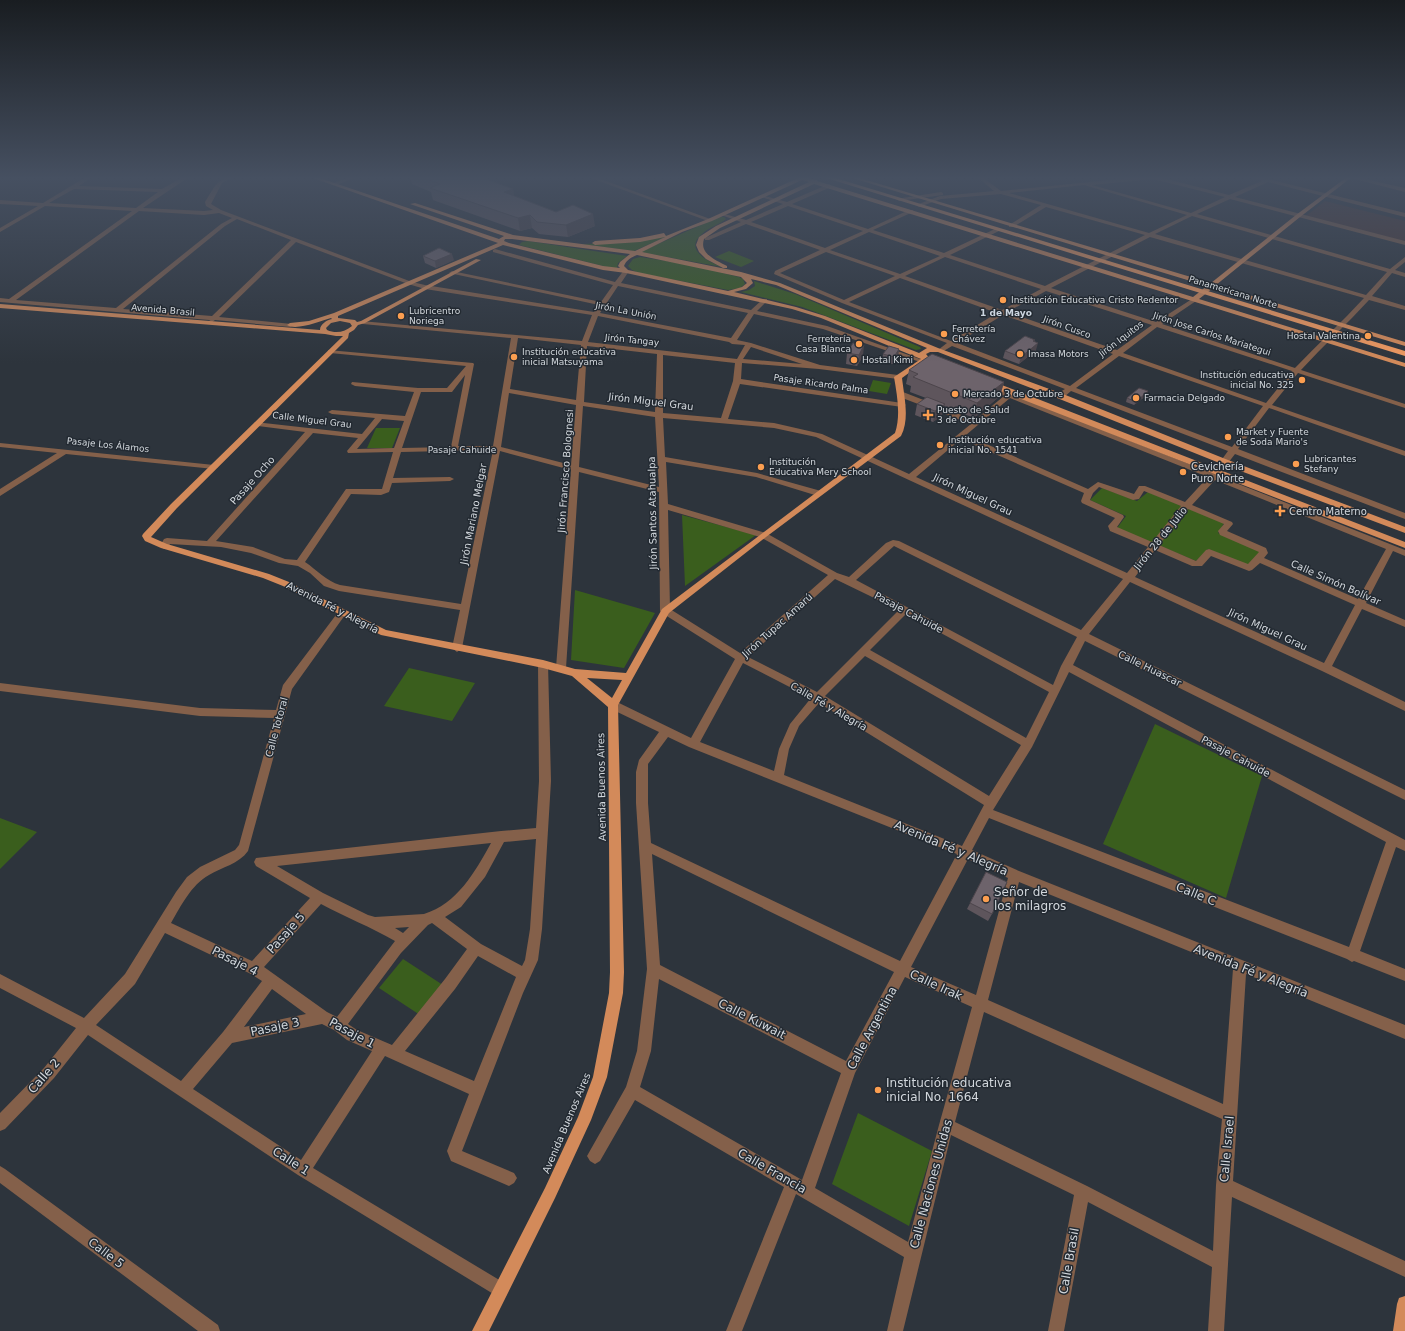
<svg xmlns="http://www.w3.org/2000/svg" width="1405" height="1331" font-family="'DejaVu Sans',sans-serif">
<rect width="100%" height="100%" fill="#2d343c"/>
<path fill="#4a3533" d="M1325 201 1405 221V242L1306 216Z"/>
<path fill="#3a5e1d" d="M719 217H724L726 219C719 225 709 227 702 234 683 250 709 262 722 267L640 252Z
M670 235 634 251 581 244 624 243Z
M528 241 627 256 618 263 617 268 619 270 519 245 522 242Z
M729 251 754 261 741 267 715 257Z
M640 257 686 264 739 277 743 279 745 284 740 288 728 290 639 273 632 270 628 266 633 259Z
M754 281 795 294 920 347 921 349 916 350 802 307 741 292 749 290 755 286Z
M873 380 891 383 887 394 869 391Z
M376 428H400L392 448H367Z
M1102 488 1137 501 1148 492 1224 523 1218 533 1261 551 1249 566 1208 549 1196 561 1117 528 1126 516 1090 500Z
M682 515 756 535 685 586Z
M575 590 655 613 624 668 571 660Z
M409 668 475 683 452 721 384 706Z
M1155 724 1262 776 1226 898 1103 844Z
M0 818 37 832 0 869Z
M403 959 446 987 423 1017 379 988Z
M858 1113 932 1151 909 1226 832 1184Z"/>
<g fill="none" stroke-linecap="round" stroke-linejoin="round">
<path fill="#84604a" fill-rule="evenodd" d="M86 177H92L79 186 162 189 183 177H189L143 208 204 211 213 210 206 206 205 202C213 190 217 177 233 177L222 183 211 204 221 210 412 282 425 285 594 312 599 305 449 273 452 271 601 302 613 285 493 252V250L495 249 615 282 624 270 626 269 629 271 621 283 751 310 763 299H767V301L757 311 827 326 934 364 929 365 823 329 754 314 737 340 751 343 820 365 898 375 902 377 898 379 819 369 742 363 741 379 902 403 906 405 902 407 740 384 728 419 774 423 822 434 909 474 971 424 897 396V392H903L975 420 1004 396 986 389 985 387 989 385 1008 392 1013 390H1016L1017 392 1014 395 1212 473 1228 451 1071 391 1063 398H1057V394L1065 389 952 346 942 352H938V350L947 343 842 303 774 274 775 271 820 250 746 224 709 240H705V238L741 222 721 215V213L746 220 783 204 761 197V195L787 202 829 184 831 185V187L792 204 868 229 909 210H913V212L873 230 944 253 995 229H999V231L950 255 1045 286 1145 235 1046 207 1013 227H1009V225L1041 205 1001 194 941 199 919 207 916 205 940 196 994 191 977 177H982L1001 191 1139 177H1159L1229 195 1262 181 1252 177H1260L1405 213V217L1268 182 1235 197 1405 241V245L1230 199 1197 214 1390 269 1405 257V262L1395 270 1405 273V277L1392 273 1372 296 1405 306V310L1369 300C1347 324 1323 346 1301 370L1405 404V408L1298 373 1272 405 1405 451V456L1269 408 1238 449 1405 513V519L1235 454 1218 476 1405 550V556L1393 551 1366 603 1405 620V627L1362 609 1332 666 1405 702V711L1322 671 1130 582 1089 634 1405 790V800L1085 641 1073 665 1405 840V851L1396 847 1360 951 1405 969V981L1354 961 1352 962 1347 959 989 818 972 850 1019 871 1405 1025V1039L1246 974 1233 1181 1405 1261V1277L1232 1197 1224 1331H1208L1212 1267 1088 1202 1064 1331H1048L1074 1195 951 1135 903 1331H887L904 1257 796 1194 742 1331H726L784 1187 635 1100 600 1161 595 1164 590 1161 587 1156 626 1087 637 1051 647 969 636 803V772L639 760 659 732 609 708 608 705 609 702H617L691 738 735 659 662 613 660 611 659 492 579 472 566 668 565 671H557L556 668 571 470 500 451 462 648 457 652 452 648 460 610 339 591 324 586 310 573 298 566 279 563 251 553 221 547 170 544 167 548 164 549 160 546 164 539 167 538 207 541 305 432 258 426 254 424 255 422 362 434 375 418 332 414 328 412 332 410 405 416 414 392 355 386 351 384 352 382 418 388H447L466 366 330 353 328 352V350L473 363 474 364 458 446H493L511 338 363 324 360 322 361 321 582 341 592 315 425 289 408 284 296 242 219 317 292 324V326L290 327 215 320 212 322 209 320 0 302V298L9 299 132 211 45 206 0 232V228L38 206 0 204V200L43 203ZM1153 179 1225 197 1191 213 1092 185ZM1084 185 1187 215 1149 233 1009 193ZM74 189 158 192 136 208 49 203ZM788 206 863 231 825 248 751 222ZM139 211 204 215 219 213 232 218 221 224 116 308 16 300ZM1192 216 1387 272 1366 295 1155 234ZM237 219 291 240 212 316 123 309 225 226ZM869 232 940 256 900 274 830 250ZM1150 237 1364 298C1342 322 1318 344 1295 368L1162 324 1196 301V299H1192L1156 322 1051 288ZM826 252 895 276 844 300 780 273ZM945 257 1041 289 1002 310 905 276ZM900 278 997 313 951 341 849 302ZM618 286 748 313 731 338 600 313ZM1046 291 1152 325 1117 350 1007 312ZM1003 315 1113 354 1070 386 957 343ZM598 316 729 342 732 344 745 345 737 359 588 342ZM1157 327 1292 371 1266 403 1123 353ZM518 338 581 345 576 400 510 389ZM587 346 657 354 655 412 584 402ZM751 347 802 364 743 359ZM663 355 735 363 733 381 721 418 663 413ZM1119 356 1263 406 1232 447 1076 388ZM465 375 451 447 402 448 421 392H452ZM509 393 576 405 571 465 501 447ZM1010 398 1208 477 1185 502 1145 486H1139L1134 494 1098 482 1088 489 966 435ZM583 406 655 417 659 487 579 467ZM663 418 774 428 816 437 1123 579 1081 630 899 541 893 540 886 543 849 577 837 573 766 533 668 504 666 462 756 477 818 496 822 493 821 491 757 473 665 457ZM382 419 404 421 394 448 357 449ZM313 433 358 438 347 451 348 453 393 452 382 489H346L297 560 285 559 253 547 216 541ZM961 439 1084 493 1081 501 1082 503 1115 518 1108 526 1110 531 1148 547 1127 573 916 477ZM493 450 461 604 340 585C326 581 317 570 305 562L351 494 381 495 389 492 392 483 450 481 454 479 450 477 393 478 401 452ZM1215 480 1386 549 1358 599 1264 558 1268 553 1266 548 1227 531 1233 524 1232 522 1192 505ZM1099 487 1133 500 1139 499 1144 491 1181 506 1152 542 1117 527 1124 517 1123 515 1090 500 1093 493ZM1188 509 1224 524 1218 531 1220 535 1259 552 1248 564 1209 549 1206 550 1196 561 1159 545ZM668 510 760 537 828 575 740 653 670 609ZM894 546 1077 637 1061 666 1053 685 856 580ZM1155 550 1192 566H1202L1211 556 1249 571 1252 570 1260 563 1355 605 1324 663 1135 577ZM835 579 899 610 817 692 748 657ZM906 614 1049 692 1026 738 870 650ZM865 656 1021 745 989 796 825 696ZM743 663 811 698 790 724 779 749 774 771 700 742ZM1069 672 1386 842 1349 947 993 810 1032 747ZM819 703 984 805 962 846 784 775 789 749 799 726ZM668 737 689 747 957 854 900 961 651 843 648 803V764ZM652 854 894 972 846 1061 660 965ZM968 859 1008 878 976 995 911 967ZM1019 882 1233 969 1223 1104 988 1000ZM905 977 972 1007 939 1125 908 1242 815 1188 855 1073ZM659 979 841 1073 802 1180 640 1087 651 1051ZM984 1012 1222 1119 1216 1185 1213 1251 1087 1186 955 1122Z
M350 177H357L336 185 331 184Z
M588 177H595L713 220 708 221Z
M922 177H943C939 180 926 180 922 177Z
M1347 177H1356L1405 188V192Z
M941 192 943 193V195L899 201 896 199Z
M0 443 214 465 218 467 214 469 66 454 0 496V489L57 453 0 447Z
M342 610 345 611 347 613 345 615 292 689 248 851C239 864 222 867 209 875 191 885 181 906 171 923L252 961 310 898 256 866 254 862 256 858 501 831 536 828 539 781 538 664 539 661H547L548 664 551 781 542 929 538 960 523 993 462 1151 514 1173 517 1178 514 1183 509 1186 451 1161 447 1151 469 1094 385 1056 313 1168 506 1284 508 1290 506 1296 500 1298 298 1175 88 1035 54 1078 5 1129 0 1131V1113L44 1068 76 1028 0 988V974L84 1018 125 974 176 892 187 877 200 867 235 850 239 845 274 718 200 716 0 691V683L200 708 276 710 283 685 339 611ZM536 839 530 929 525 960 522 966 481 944 445 917 461 907 485 877 504 842ZM491 843C475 872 457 904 424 914L375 917 368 915 323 893 277 866ZM321 904C345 917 371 927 395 941L337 1017 327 1012 264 967ZM432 923 467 949 445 979 392 1045 357 1030 348 1024 401 953 428 925ZM409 927 403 933 395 928ZM165 933 249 973 262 981 223 1032 181 1081 96 1025 135 984ZM478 956 516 977 474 1081 405 1051 455 989ZM272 989 306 1014 244 1027ZM322 1024 334 1030 347 1040 372 1051 301 1160 193 1089 232 1043Z
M0 1166 5 1169 218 1325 220 1331H198L0 1183Z"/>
<path fill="#d38a5a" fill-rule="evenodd" d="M310 177H317L499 239 504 236 410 204 415 203 513 235 635 251 665 237 640 242 595 245 592 243 595 241 640 238 664 233 666 236 708 219 798 178 796 177H807V178L817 180V181L1193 297 1207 286 849 177H856L1211 283 1296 215 1347 177H1352L1300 217 1216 285 1405 342V346L1213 288 1199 299 1405 363V367L814 184 720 228 704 239C699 254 716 260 727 266V268H723L706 259 699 252 696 245 699 237 716 226 809 182 802 180 712 221 682 232 642 252 741 272 780 283 938 348 1063 394 1228 460 1405 527V533L1222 464 1057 398 938 352H930L926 354 930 359 929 360 925 361 902 378C904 396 910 419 901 436L766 537 669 613 618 705 624 972 623 993 607 1077 591 1120 555 1198 489 1331H472L545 1188 578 1117 593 1077 609 993 610 972 608 707 572 676 543 668 381 635 283 586 263 578 161 548 145 541 142 536 143 534 171 504 343 336H336L325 334 0 308V304L320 330C320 324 327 320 332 319L331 318C321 321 296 331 287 325L290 323 309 321 334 313 498 243ZM505 239H512L630 254 620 262 618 266 620 268 603 266 509 243 504 241ZM503 245 603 270 626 273 792 309 821 318 921 359 894 377C897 395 901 415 895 433L662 609 626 673 575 669 543 660 386 630 289 582 269 574 167 544 151 537 177 508 348 338 349 333 354 330 358 325 365 323 481 260 476 259 361 321 357 322 355 320 338 318V316ZM637 255 741 277 747 283 742 287 728 291 628 270 624 266C626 260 632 257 637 255ZM751 279 776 285 927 348 919 353 825 316 796 307 734 292 746 289 753 283ZM340 321 350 323 352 326C345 332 336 334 327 330L326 328 331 323ZM587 678 622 680 612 698Z
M988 382H994L1405 542V548L988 386Z
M1405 1296V1331H1393L1397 1304 1399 1298Z"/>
<path fill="#f29a60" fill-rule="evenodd" d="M823 177H832L1405 351V356Z"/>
</g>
<path fill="#5e555c" d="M410 177H482L513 189 514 196 556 212 595 226 568 237 539 234 532 228 520 231 433 200 431 192 412 184Z
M423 256 454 260 436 268 425 263Z
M1034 342 1036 350 1019 364 1003 358 1005 351Z
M899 349 898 357 893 364 882 362 883 354Z
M847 353 863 356 857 366 846 364Z
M909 370 1004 382 1000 396 974 418 944 406 942 415 933 422 915 415 917 404 926 398 910 392 911 386 906 384Z
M1148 391 1147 395 1134 405 1126 402 1127 398Z
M986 872 992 914 988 921 967 909Z"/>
<path fill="#4c454b" d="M513 189 515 201 504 192Z
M593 214 595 226 568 237 566 225Z
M530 215 532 228 520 231 518 218Z
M452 254 454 260 436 268 435 261Z
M1038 343 1036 350 1019 364 1021 357Z
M864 345 863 356 857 366 859 355Z
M899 349 898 357 893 364 894 357Z
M1004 382 1000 396 974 418 977 403Z
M1148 391 1147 395 1134 405 1136 402Z
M945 404 942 415 933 422 935 411Z"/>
<path fill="#6d636b" stroke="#4c454b" d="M421 177H481L513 189 504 192 556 212 573 205 593 214 566 225 537 222 530 215 518 218 430 188 440 184Z
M439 248 452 254 435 261 423 256Z
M1025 336 1035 340 1033 341 1038 343 1021 357 1005 351Z
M853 343 864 345 859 355 847 353Z
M889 346 899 349 894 357 883 354Z
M932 354 1004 382 977 403 913 377 918 374 909 370Z
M1139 388 1148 391 1136 402 1127 398Z
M927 397 945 404 935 411 917 404Z
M986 872 1007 882 992 914 970 903Z"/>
<linearGradient id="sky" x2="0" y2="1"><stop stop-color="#191d21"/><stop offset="0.49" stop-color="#465061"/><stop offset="1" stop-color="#465061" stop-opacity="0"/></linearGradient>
<rect width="1405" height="363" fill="url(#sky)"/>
<g fill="#fb9e50" stroke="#232a32" stroke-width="1.5">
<circle cx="1003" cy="300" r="4"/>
<circle cx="401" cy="316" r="4"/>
<circle cx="944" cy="334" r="4"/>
<circle cx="1368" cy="336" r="4"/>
<circle cx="859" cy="344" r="4"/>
<circle cx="1020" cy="354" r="4"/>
<circle cx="514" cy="357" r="4"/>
<circle cx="854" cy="360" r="4"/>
<circle cx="1302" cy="380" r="4"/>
<circle cx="955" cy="394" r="4"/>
<circle cx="1136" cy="398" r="4"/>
<path d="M926 409h4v4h4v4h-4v4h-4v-4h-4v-4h4z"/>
<circle cx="1228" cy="437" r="4"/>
<circle cx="940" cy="445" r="4"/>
<circle cx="1296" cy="464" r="4"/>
<circle cx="761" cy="467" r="4"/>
<circle cx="1183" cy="472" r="4"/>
<path d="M1278 505h4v4h4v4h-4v4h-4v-4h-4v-4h4z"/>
<circle cx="986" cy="899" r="4"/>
<circle cx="878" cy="1090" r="4"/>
</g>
<g text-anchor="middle" stroke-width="3" stroke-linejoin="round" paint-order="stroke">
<g font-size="9" fill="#d2d7dc" stroke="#232a32">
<text transform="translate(1233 292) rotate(17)" y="3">Panamericana Norte</text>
<text transform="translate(163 310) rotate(5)" y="3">Avenida Brasil</text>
<text transform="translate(626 311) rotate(11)" y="3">Jirón La Unión</text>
<text transform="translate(1067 327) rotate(20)" y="3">Jirón Cusco</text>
<text transform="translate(1212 334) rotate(18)" y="3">Jirón Jose Carlos Mariategui</text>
<text transform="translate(1121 339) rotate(-37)" y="3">Jirón Iquitos</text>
<text transform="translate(632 340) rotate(6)" y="3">Jirón Tangay</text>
<text transform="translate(821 384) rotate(8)" y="3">Pasaje Ricardo Palma</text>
<text transform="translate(312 420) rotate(7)" y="3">Calle Miguel Grau</text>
<text transform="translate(108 445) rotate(6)" y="3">Pasaje Los Álamos</text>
<text x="462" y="453">Pasaje Cahuide</text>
</g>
<g font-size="9" fill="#d2d7dc" stroke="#232a32" text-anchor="start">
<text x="1011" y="303">Institución Educativa Cristo Redentor</text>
<text x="409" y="314">Lubricentro<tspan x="409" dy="10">Noriega</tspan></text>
<text x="952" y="332">Ferretería<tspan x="952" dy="10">Chávez</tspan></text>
<text x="1360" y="339" text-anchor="end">Hostal Valentina</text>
<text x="851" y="342" text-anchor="end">Ferretería<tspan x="851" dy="10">Casa Blanca</tspan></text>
<text x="522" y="355">Institución educativa<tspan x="522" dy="10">inicial Matsuyama</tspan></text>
<text x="1028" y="357">Imasa Motors</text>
<text x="862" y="363">Hostal Kimi</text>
<text x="1294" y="378" text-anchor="end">Institución educativa<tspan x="1294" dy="10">inicial No. 325</tspan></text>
<text x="963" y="397">Mercado 3 de Octubre</text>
<text x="1144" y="401">Farmacia Delgado</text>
<text x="937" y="413">Puesto de Salud<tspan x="937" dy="10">3 de Octubre</tspan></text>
<text x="1236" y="435">Market y Fuente<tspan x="1236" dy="10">de Soda Mario's</tspan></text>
<text x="948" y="443">Institución educativa<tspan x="948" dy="10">inicial No. 1541</tspan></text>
<text x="1304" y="462">Lubricantes<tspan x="1304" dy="10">Stefany</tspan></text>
<text x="769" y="465">Institución<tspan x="769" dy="10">Educativa Mery School</tspan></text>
</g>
<g font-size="9" font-weight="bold" fill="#cdd6e0" stroke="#232a32">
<text x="1006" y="316">1 de Mayo</text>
</g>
<g font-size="10" fill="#d2d7dc" stroke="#232a32">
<text transform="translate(651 401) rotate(7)" y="4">Jirón Miguel Grau</text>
<text transform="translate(565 471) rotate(-86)" y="4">Jirón Francisco Bolognesi</text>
<text transform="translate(252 480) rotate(-48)" y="4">Pasaje Ocho</text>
<text transform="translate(973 494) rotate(25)" y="4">Jirón Miguel Grau</text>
<text transform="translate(652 513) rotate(-91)" y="4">Jirón Santos Atahualpa</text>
<text transform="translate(473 514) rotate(-79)" y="4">Jirón Mariano Melgar</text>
<text transform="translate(1160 538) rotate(-51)" y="4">Jirón 28 de Julio</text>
<text transform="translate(1336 582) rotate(24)" y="4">Calle Simón Bolívar</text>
<text transform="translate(333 607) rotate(27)" y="4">Avenida Fé y Alegría</text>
<text transform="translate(909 612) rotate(28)" y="4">Pasaje Cahuide</text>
<text transform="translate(777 625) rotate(-42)" y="4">Jirón Tupac Amarú</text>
<text transform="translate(1268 629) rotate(25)" y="4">Jirón Miguel Grau</text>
<text transform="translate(1150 668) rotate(26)" y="4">Calle Huascar</text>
<text transform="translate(829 706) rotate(30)" y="4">Calle Fé y Alegría</text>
<text transform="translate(276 727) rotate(-75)" y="4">Calle Totoral</text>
<text transform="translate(1236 756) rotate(28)" y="4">Pasaje Cahuide</text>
<text transform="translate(601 787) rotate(-91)" y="4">Avenida Buenos Aires</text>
<text transform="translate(566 1123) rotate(-67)" y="4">Avenida Buenos Aires</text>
</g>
<g font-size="10" fill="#d2d7dc" stroke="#232a32" text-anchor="start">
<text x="1191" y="470">Cevichería<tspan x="1191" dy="12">Puro Norte</tspan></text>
<text x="1289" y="515">Centro Materno</text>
</g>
<g font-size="12" fill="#d2d7dc" stroke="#232a32">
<text transform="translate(951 848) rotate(23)" y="4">Avenida Fé y Alegría</text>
<text transform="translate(1196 894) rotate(22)" y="4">Calle C</text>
<text transform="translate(286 933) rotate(-48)" y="4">Pasaje 5</text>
<text transform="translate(235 961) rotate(27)" y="4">Pasaje 4</text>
<text transform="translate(1251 971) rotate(22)" y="4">Avenida Fé y Alegría</text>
<text transform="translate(936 985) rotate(25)" y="4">Calle Irak</text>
<text transform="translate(752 1019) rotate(27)" y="4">Calle Kuwait</text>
<text transform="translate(275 1027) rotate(-12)" y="4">Pasaje 3</text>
<text transform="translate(872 1028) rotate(-62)" y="4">Calle Argentina</text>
<text transform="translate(352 1033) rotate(28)" y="4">Pasaje 1</text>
<text transform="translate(44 1076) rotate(-49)" y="4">Calle 2</text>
<text transform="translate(1227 1149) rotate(-85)" y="4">Calle Israel</text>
<text transform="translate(291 1161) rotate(33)" y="4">Calle 1</text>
<text transform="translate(772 1171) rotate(30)" y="4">Calle Francia</text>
<text transform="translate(931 1184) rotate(-75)" y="4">Calle Naciones Unidas</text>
<text transform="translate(106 1253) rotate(37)" y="4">Calle 5</text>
<text transform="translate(1069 1261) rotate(-80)" y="4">Calle Brasil</text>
</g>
<g font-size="12" fill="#d2d7dc" stroke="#232a32" text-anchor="start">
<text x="994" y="896">Señor de<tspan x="994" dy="14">los milagros</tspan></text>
<text x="886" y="1087">Institución educativa<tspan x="886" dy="14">inicial No. 1664</tspan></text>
</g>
</g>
</svg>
